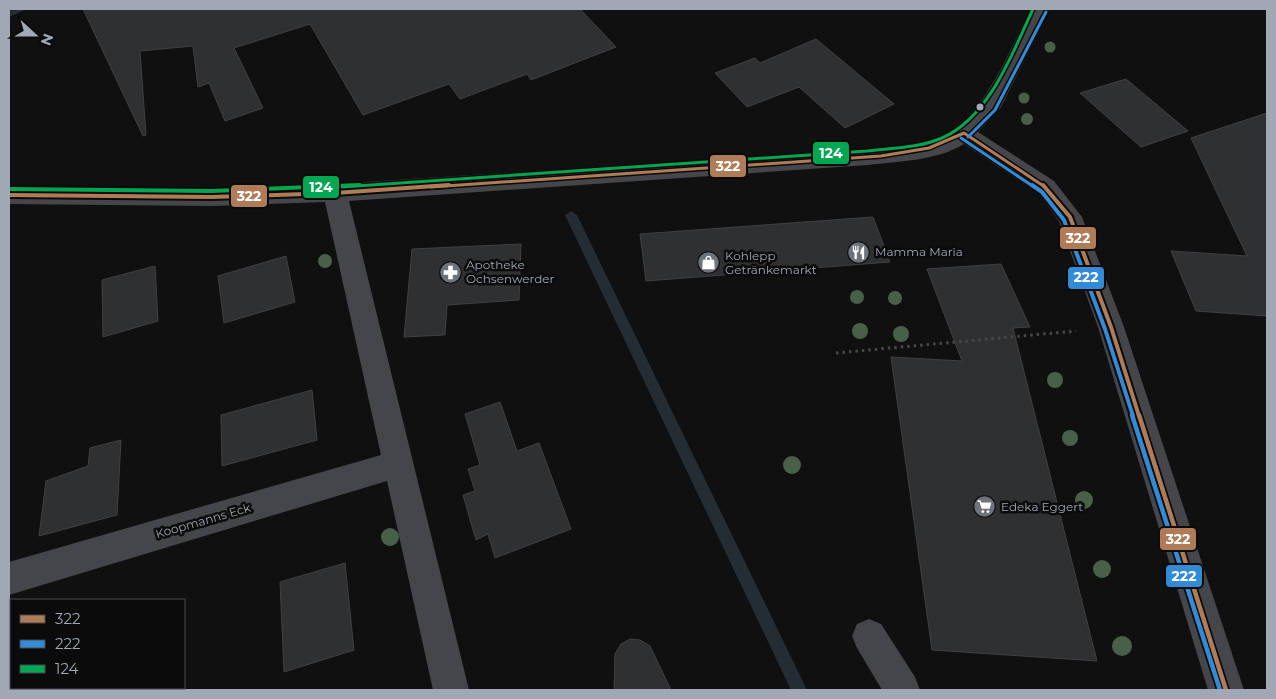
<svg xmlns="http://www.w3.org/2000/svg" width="1276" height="699" font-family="Montserrat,sans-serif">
<rect width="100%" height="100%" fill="#101011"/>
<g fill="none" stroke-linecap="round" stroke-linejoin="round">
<path fill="#232d33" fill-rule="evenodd" d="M15 9H27L9 17V11Z
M571 211 577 215 807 690H791L565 215Z"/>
</g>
<path fill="#2f3032" stroke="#3f4145" d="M83 9H580L616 47 531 80 527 74 460 99 449 84 363 115 310 24 234 48 263 108 225 121 209 83 198 87 193 46 140 51 146 135 143 136Z
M816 39 894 104 845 128 799 87 747 107 715 73 755 58 760 63Z
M1126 79 1188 131 1141 147 1080 93Z
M1267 113V316L1196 311 1171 251 1247 256 1191 138Z
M873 217 890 262 646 281 640 234Z
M521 244 519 300 447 305 445 335 404 337 412 249Z
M286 256 295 302 224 323 218 276Z
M1001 264 1030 327 1013 328 1097 661 932 650 891 357 962 361 927 269Z
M155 266 158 321 103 337 102 280Z
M312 390 317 440 222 466 221 415Z
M500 402 517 451 539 443 571 529 495 558 488 534 476 540 463 495 475 491 468 469 480 465 465 414Z
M121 440 117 515 39 536 46 481 88 466 90 448Z
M345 563 354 650 284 672 280 582Z
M630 639 640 640 650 646 671 690H614L615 654 621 644Z"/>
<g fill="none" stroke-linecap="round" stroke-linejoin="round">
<path stroke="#45484b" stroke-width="3" stroke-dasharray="2.5 4" stroke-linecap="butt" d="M836 353 1076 331"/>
<path fill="#44464a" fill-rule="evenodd" d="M1031 9H1050L1001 107 978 132 1054 181 1082 217 1124 327 1244 690H1208L1098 327 1059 221 1038 193 964 144C936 161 900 161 868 165L349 201 469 690H433L387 481 9 595V562L381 455 325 202 212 206 9 204V186L212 188 335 184 868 149C889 146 920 146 940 138 986 116 1008 51 1031 9Z
M869 619 881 624 915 677 920 690H882L857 648 852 636 857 624Z"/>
<defs>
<path id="bus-1-far2" d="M964 133 1045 187
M431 187 881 156 929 148 964 133"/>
<path id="bus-1-far1" d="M1043 185 1070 217 1111 327 1139 416
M9 195 212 197 335 193 449 185"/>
<path id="bus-1" d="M1139 415 1226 690"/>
<path id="bus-2-far2" d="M968 137 995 110 1046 12
M961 138 1034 187"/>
<path id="bus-2-far1" d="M1032 185 1042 192 1064 220 1105 329 1133 416"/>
<path id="bus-2" d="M1132 415 1220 690"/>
<path id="bus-3-far1" d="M342 187 867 151C892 148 919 148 942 138 989 118 1013 52 1033 9"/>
<path id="bus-3" d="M9 189 212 191 360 185"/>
</defs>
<use href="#bus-1-far2" stroke="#0b0b0c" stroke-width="6"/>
<use href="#bus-1-far1" stroke="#0b0b0c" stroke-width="8"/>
<use href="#bus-1" stroke="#0b0b0c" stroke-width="8"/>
<use href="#bus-2-far2" stroke="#0b0b0c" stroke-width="6"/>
<use href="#bus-2-far1" stroke="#0b0b0c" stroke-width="8"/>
<use href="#bus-2" stroke="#0b0b0c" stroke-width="8"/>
<use href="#bus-3-far1" stroke="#0b0b0c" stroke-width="6"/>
<use href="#bus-3" stroke="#0b0b0c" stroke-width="8"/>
<use href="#bus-1-far2" stroke="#b07c57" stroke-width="3"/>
<use href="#bus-1-far1" stroke="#b07c57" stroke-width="4"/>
<use href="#bus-1" stroke="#b07c57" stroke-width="4.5"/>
<use href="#bus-2-far2" stroke="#338bd7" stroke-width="3"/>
<use href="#bus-2-far1" stroke="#338bd7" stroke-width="4"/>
<use href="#bus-2" stroke="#338bd7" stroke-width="4.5"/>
<use href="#bus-3-far1" stroke="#00a651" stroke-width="3"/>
<use href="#bus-3" stroke="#00a651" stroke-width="4"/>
</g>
<g fill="#486047">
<circle cx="1050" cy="47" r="5.5"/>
<circle cx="1024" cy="98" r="5.5"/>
<circle cx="1027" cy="119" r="6"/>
<circle cx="325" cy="261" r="7"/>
<circle cx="857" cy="297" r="7"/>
<circle cx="895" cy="298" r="7"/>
<circle cx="860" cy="331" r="8"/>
<circle cx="901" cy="334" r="8"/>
<circle cx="1055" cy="380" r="8"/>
<circle cx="1070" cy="438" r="8"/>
<circle cx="792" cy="465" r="9"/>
<circle cx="1084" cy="500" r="9"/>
<circle cx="390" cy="537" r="9"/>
<circle cx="1102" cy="569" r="9"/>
<circle cx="1122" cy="646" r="10"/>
</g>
<defs>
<symbol id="restaurant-disc" viewBox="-11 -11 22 22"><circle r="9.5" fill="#6d737b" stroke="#0b0b0c"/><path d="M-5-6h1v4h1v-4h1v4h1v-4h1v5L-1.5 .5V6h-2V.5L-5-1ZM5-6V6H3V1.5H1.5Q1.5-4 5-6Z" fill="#fff"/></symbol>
<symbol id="shop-disc" viewBox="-11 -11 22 22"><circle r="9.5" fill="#6d737b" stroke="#0b0b0c"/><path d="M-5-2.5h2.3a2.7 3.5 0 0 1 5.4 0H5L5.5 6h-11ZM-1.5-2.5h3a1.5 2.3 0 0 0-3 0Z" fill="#fff"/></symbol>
<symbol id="pharmacy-disc" viewBox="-11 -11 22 22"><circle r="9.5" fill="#6d737b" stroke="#0b0b0c"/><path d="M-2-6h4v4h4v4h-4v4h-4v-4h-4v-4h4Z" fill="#fff"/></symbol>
<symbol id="supermarket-disc" viewBox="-11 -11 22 22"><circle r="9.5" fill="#6d737b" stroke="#0b0b0c"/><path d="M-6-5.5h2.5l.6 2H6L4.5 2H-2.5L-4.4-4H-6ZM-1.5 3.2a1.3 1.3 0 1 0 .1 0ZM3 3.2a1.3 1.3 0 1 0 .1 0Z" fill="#fff"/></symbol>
</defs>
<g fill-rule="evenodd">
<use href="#restaurant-disc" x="846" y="240" width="25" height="25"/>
<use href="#shop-disc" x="696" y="250" width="25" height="25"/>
<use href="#pharmacy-disc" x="438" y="260" width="25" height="25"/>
<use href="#supermarket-disc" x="972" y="494" width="25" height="25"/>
</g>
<circle fill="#9fa8b4" stroke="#0b0b0c" stroke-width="2" cx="980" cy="107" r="4.5"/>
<g text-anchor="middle" stroke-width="5" stroke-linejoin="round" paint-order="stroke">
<g font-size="12" fill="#9fa8b4" stroke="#0b0b0c" text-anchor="start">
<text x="875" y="256">Mamma Maria</text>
<text x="725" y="260">Kohlepp<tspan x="725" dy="14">Getränkemarkt</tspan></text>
<text x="466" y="269">Apotheke<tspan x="466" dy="14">Ochsenwerder</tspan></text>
<text x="1001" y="511">Edeka Eggert</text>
</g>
<g font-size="12" fill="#9fa8b4" stroke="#0b0b0c">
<text transform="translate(203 521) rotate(-16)" y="4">Koopmanns Eck</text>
</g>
</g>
<g stroke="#0b0b0c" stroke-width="2">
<rect x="812" y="141" width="38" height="24" rx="5" fill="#00a651"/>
<rect x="709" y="154" width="38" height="24" rx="5" fill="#b07c57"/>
<rect x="302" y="175" width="38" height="24" rx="5" fill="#00a651"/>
<rect x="230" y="184" width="38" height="24" rx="5" fill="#b07c57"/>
<rect x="1059" y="226" width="38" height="24" rx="5" fill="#b07c57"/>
<rect x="1067" y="266" width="38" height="24" rx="5" fill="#338bd7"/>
<rect x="1159" y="527" width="38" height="24" rx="5" fill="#b07c57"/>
<rect x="1165" y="564" width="38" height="24" rx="5" fill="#338bd7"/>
</g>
<g font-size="14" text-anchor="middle" font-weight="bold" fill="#fff">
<text x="831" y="158">124</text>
<text x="728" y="171">322</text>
<text x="321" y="192">124</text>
<text x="249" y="201">322</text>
<text x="1078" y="243">322</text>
<text x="1086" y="282">222</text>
<text x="1178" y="544">322</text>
<text x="1184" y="581">222</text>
</g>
<rect width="1276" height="699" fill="none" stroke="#9fa8b4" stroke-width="20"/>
<rect x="10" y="599" width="175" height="90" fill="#0b0b0c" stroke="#464a4f"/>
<rect x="20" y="615" width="25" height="8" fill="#b07c57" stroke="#464a4f"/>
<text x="55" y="624" font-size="15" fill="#9fa8b4">322</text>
<rect x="20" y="640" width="25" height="8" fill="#338bd7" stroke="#464a4f"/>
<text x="55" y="649" font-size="15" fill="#9fa8b4">222</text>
<rect x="20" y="665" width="25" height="8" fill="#00a651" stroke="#464a4f"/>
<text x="55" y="674" font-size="15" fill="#9fa8b4">124</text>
<g transform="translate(35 35) rotate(111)" stroke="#0b0b0c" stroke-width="4" paint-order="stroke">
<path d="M0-4L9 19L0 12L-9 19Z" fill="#9fa8b4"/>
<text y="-8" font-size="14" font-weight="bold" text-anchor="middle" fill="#9fa8b4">N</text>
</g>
</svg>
